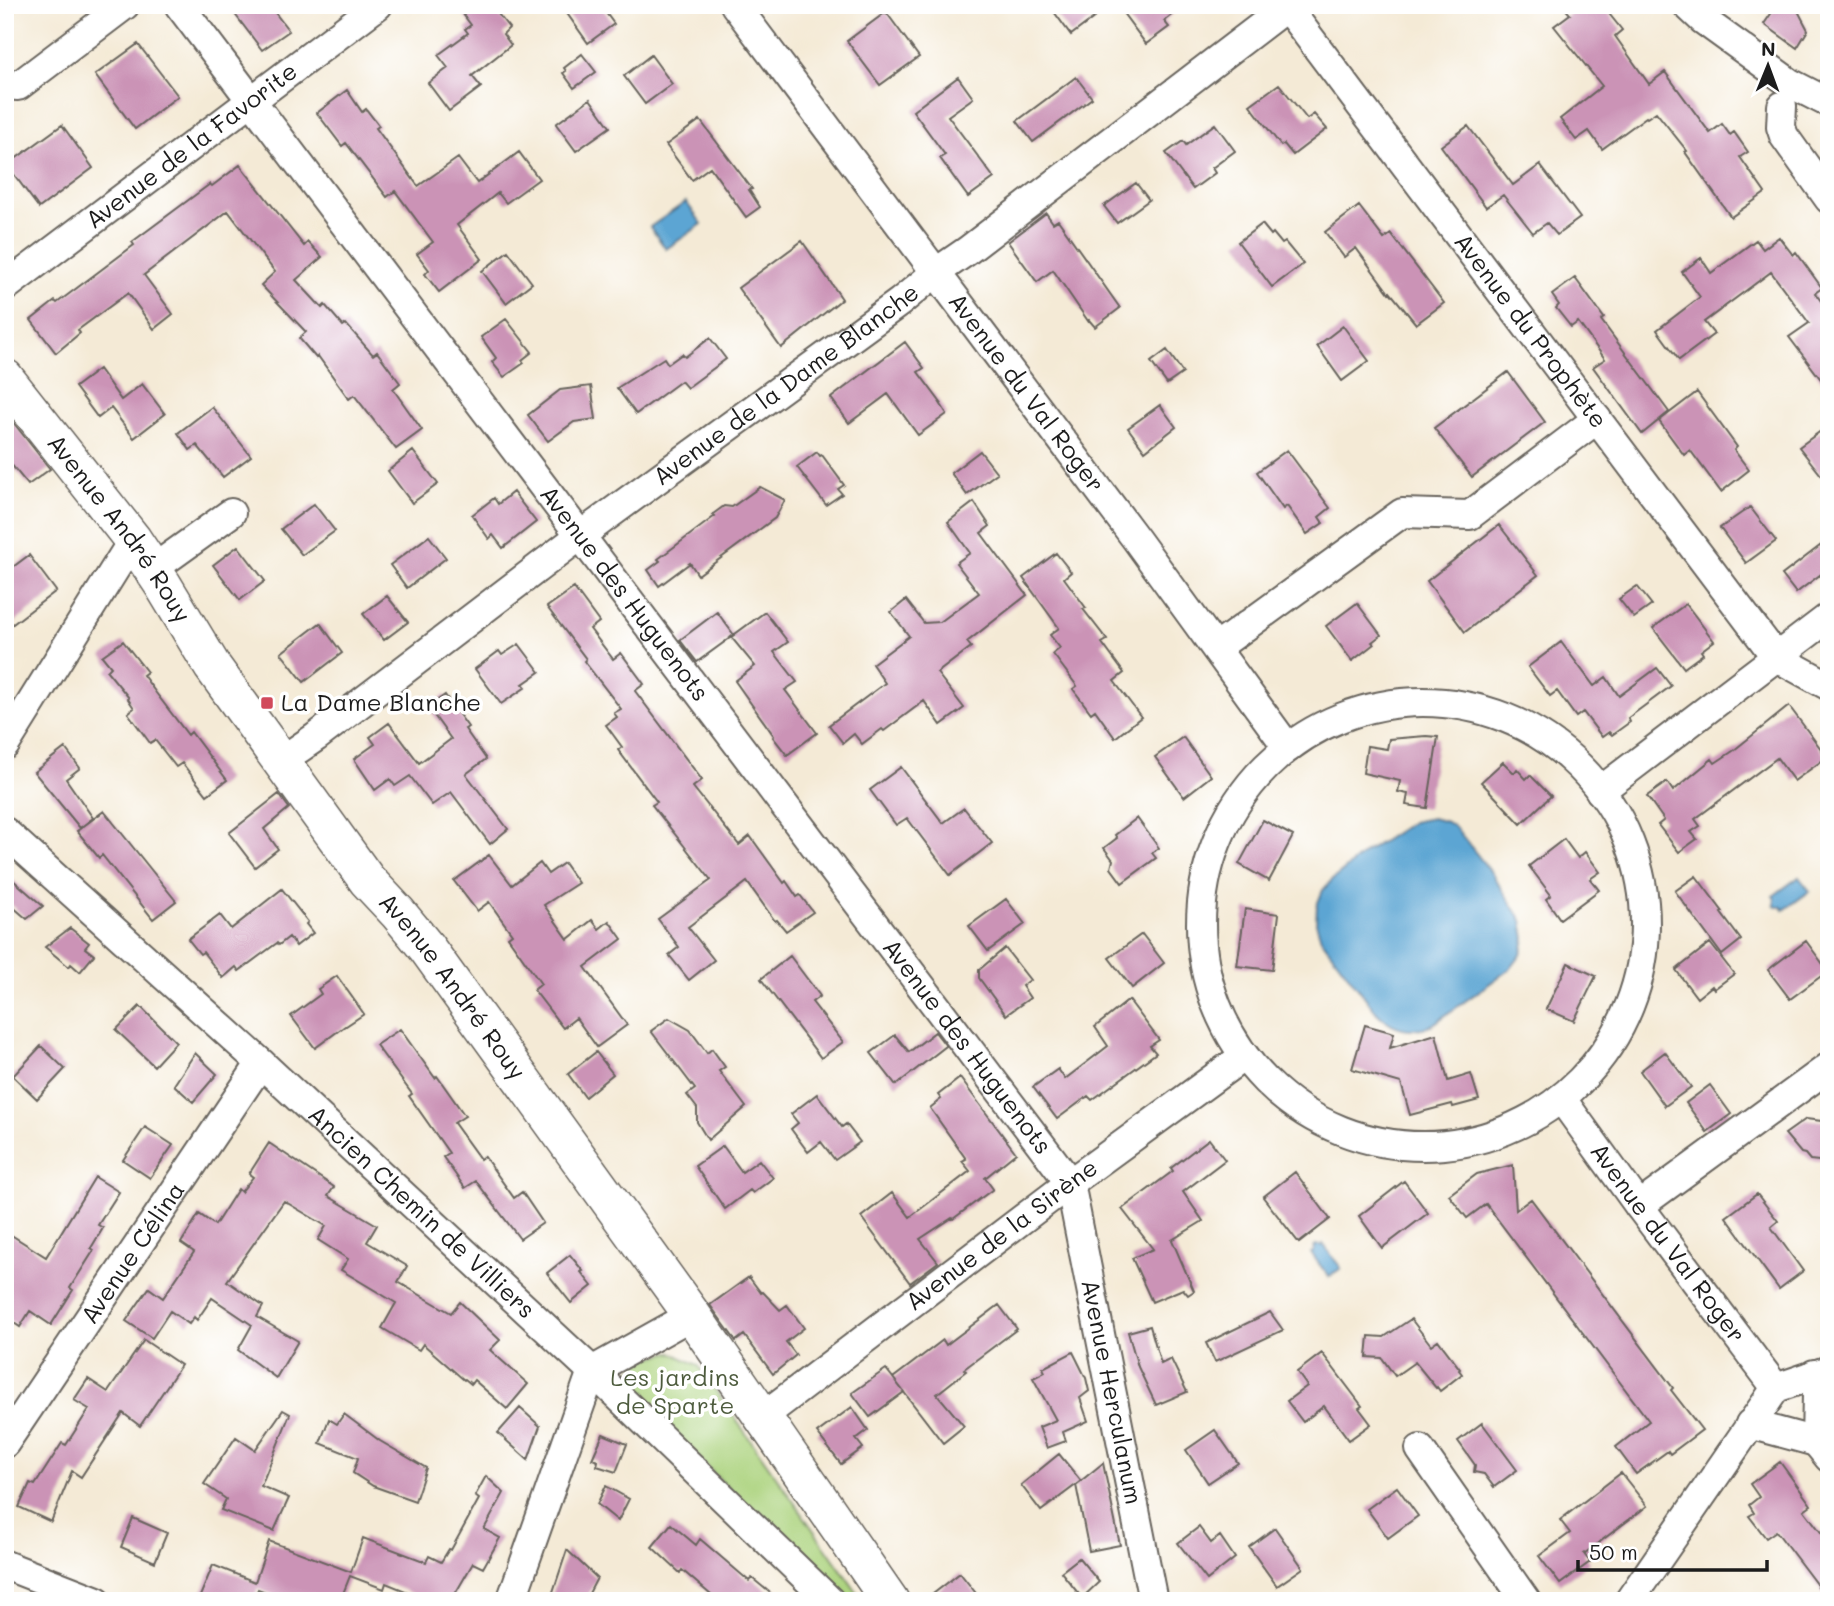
<svg xmlns="http://www.w3.org/2000/svg" width="1834" height="1606" font-family="Mali,sans-serif">
<rect width="100%" height="100%" fill="#fff"/>
<filter id="ink" filterUnits="userSpaceOnUse"><feTurbulence type="fractalNoise" baseFrequency=".0143" numOctaves="2"/><feDisplacementMap in="SourceGraphic" scale="14" xChannelSelector="R" yChannelSelector="G"/><feConvolveMatrix kernelMatrix="1 2 1 2 8 2 1 2 1" color-interpolation-filters="sRGB"/></filter>
<filter id="wash" filterUnits="userSpaceOnUse"><feTurbulence type="fractalNoise" baseFrequency=".00686" numOctaves="4" result="noise"/><feDisplacementMap in="SourceGraphic" scale="28" xChannelSelector="R" yChannelSelector="G"/><feGaussianBlur stdDeviation="1.57" result="paint"/><feColorMatrix in="noise" values="0 0 0 0 0 0 0 0 0 0 0 0 0 0 0 0 0 1.4 0 .05"/><feComposite in="paint" operator="in"/></filter>
<g filter="url(#wash)">
<rect width="100%" height="100%" fill="#f4ead6"/>
<path fill="#acd37e" stroke="#64784d" stroke-width="2" d="M670 1352 698 1365 863 1601H848L756 1516 621 1381C638 1361 645 1358 670 1352Z"/>
<path fill="#5ca5d3" stroke="#3c6078" stroke-width="2" d="M686 202 702 224 666 249 650 227Z
M1432 818 1447 822 1456 828 1490 871 1522 920 1525 939 1521 955 1511 968 1432 1025C1411 1033 1393 1029 1377 1013L1321 939 1316 923 1317 905 1323 890 1331 881 1366 852 1412 822Z
M1799 877 1810 891 1784 910 1782 907H1776L1774 905 1775 899 1773 896Z
M1323 1244 1341 1268 1329 1277 1311 1253 1314 1251 1315 1246 1317 1245 1321 1246Z"/>
<g id="blocks">
<path fill="#cb93b6" d="M228 5H269L289 31 262 50Z
M456 5H491L509 28 503 34 511 45 472 76 481 87 449 111 428 83 448 68 438 55 468 33 465 29 471 25Z
M561 5H600L614 24 588 43Z
M1049 5H1111L1071 35Z
M1117 5H1184L1164 21 1169 27 1146 44Z
M1562 5H1602L1622 30 1615 36 1649 84 1665 72 1710 133 1722 124 1730 135 1734 132 1748 152 1740 157 1765 193 1731 217 1685 152 1687 151 1656 112 1647 118 1646 117 1602 149 1589 131 1576 140 1560 119 1602 86 1554 26 1570 14Z
M1777 5H1795L1808 30 1797 48 1764 24Z
M886 12 919 57 880 85 847 41Z
M138 44 178 96 135 129 95 75Z
M582 54 596 72 574 88 563 73 566 71 564 68Z
M651 55 672 84 645 104 624 76Z
M958 77 973 98 948 116 994 178 968 197 940 158 945 155 913 111Z
M1076 77 1092 98 1033 142 1017 121Z
M1279 84 1307 119 1314 114 1327 129 1293 155 1284 144 1281 146 1250 105Z
M347 90 362 112 366 109 379 126 376 128 418 186 458 158 477 183 519 152 539 179 506 203 498 193 457 225 482 259 439 292 425 274 429 270 417 254 433 242 395 191 387 197 346 143 342 146 317 113Z
M590 99 610 127 576 151 556 124Z
M700 120 752 189 749 190 760 207 746 217 710 167 692 180 666 145Z
M1215 124 1235 151 1212 168 1215 173 1193 189 1166 153 1183 141 1186 145Z
M62 125 93 168 39 208 7 165Z
M1468 126 1513 185 1540 165 1580 218 1557 235 1547 223 1533 233 1503 195 1486 207 1441 146Z
M240 165 304 246 308 242 322 257 296 280 322 308 325 305 343 326 346 324 373 355 377 352 400 383 393 389 422 430 396 449 354 395 349 399 318 356 316 358 299 338 306 332 261 285 275 272 228 211 144 275 173 314 154 329 128 293 78 330 80 333 56 353 31 320 55 301 57 303 134 245 132 242 210 184 212 186Z
M1136 183 1149 200 1117 223 1104 206Z
M1359 206 1384 239 1391 234 1444 303 1416 324 1390 292 1389 293 1356 248 1344 257 1325 232Z
M1046 213 1053 223 1058 220 1120 308 1095 327 1089 320 1088 321 1053 270 1037 282 1008 242Z
M1262 224 1271 235 1273 233 1282 244 1285 242 1303 264 1272 287 1238 242Z
M1779 237 1793 255 1796 252 1822 288 1815 293 1827 309 1829 308V390L1789 337 1809 323 1771 272 1704 322 1714 334 1679 360 1657 330 1700 297 1682 272 1701 258 1711 273 1756 240 1763 249Z
M802 241 842 299 781 348 738 288Z
M508 251 532 283 506 303 482 271Z
M1575 278 1604 318 1601 320 1669 412 1642 434 1593 367 1605 359 1578 322 1571 327 1556 308 1559 305 1552 295Z
M506 319 532 352 522 360 524 363 504 377 492 362 496 358 481 337Z
M1343 326 1369 361 1342 381 1317 346Z
M710 338 726 359 687 388 681 381 636 414 617 388 664 358 668 364 682 354 685 357Z
M905 342 924 368 918 372 941 403H940L947 414 918 435 888 394 849 423 831 398Z
M1167 350 1183 373 1167 384 1151 362Z
M99 369 121 400 142 384 165 414 134 438 111 408 98 418 75 387Z
M1508 372 1545 422 1472 477 1434 428Z
M591 386 596 419 574 422 548 441 528 415 560 390Z
M1697 392 1737 447 1734 450 1749 470 1721 492 1690 450 1684 455 1659 421Z
M1160 405 1176 427 1145 451 1128 428Z
M212 407 251 456 223 477 197 445 190 450 178 433Z
M5 412 50 469 28 485 5 457Z
M1829 425V485L1799 447Z
M1287 450 1330 508 1319 517 1323 523 1307 534 1287 506 1283 509 1257 472Z
M413 451 438 484 412 503 388 471Z
M980 451 997 473 967 495 951 473Z
M817 452 820 456 822 455 844 485 838 489 842 494 826 505 797 467Z
M760 487 785 500 775 518 698 575 690 563 659 586 648 570 660 561 658 559 715 516 713 514 724 506 732 507Z
M513 492 536 522 503 548 493 535 489 539 472 515 494 498 498 504Z
M974 502 990 526 981 533 1027 595 967 642 971 647 937 673 964 708 941 725 924 701 884 731 882 729 862 744 854 734 843 743 829 725 885 683 872 664 909 636 891 612 906 600 924 623 940 622 979 593 956 563 970 553 948 522Z
M314 504 335 531 302 555 281 529Z
M1750 507 1776 541 1746 563 1720 528Z
M1499 525 1538 575 1465 632 1427 581Z
M429 536 446 558 407 588 390 565Z
M1829 539V568L1796 593 1782 575Z
M238 546 265 581 240 600 213 565Z
M1056 553 1071 572 1064 578 1086 608 1083 609 1107 640 1102 643 1124 673 1114 681 1141 717 1115 738 1095 710 1091 713 1073 689 1077 686 1053 654 1060 648 1050 635 1059 628 1023 578Z
M29 555 56 591 5 630V573Z
M1637 586 1652 605 1634 618 1619 599Z
M574 588 599 622 590 629 613 659 621 653 644 684 635 691 702 780 693 787 739 845 750 836 784 883 786 881 797 897 800 895 813 912 786 931 777 920 775 921 747 882 688 927 714 960 689 980 669 955 679 947 658 919 711 880 652 805 657 802 618 750 622 747 606 725 617 717 614 713 621 709 584 661 586 659 547 607Z
M387 596 408 622 384 640 363 614Z
M1357 603 1381 635 1372 642 1374 644 1352 661 1326 626Z
M1686 604 1714 641 1701 651 1703 654 1684 668 1653 628Z
M717 612 734 635 697 662 680 640Z
M765 612 788 642 774 652 797 682 785 690 817 733 787 755 773 737 774 736 735 681 755 666 731 637Z
M320 623 342 653 304 682 281 653Z
M123 641 147 672 143 675 156 693 188 735 191 732 227 780 207 795 182 763 176 767 155 740 150 743 128 713 134 708 128 699 129 698 107 671 111 667 102 656Z
M1561 642 1594 686 1606 677 1619 696 1657 668 1671 686 1628 718 1630 722 1612 735 1609 732 1602 737 1583 712 1576 717 1557 691 1550 696 1528 667Z
M519 644 540 672 523 684 526 687 501 704 475 669 499 651 502 655Z
M445 695 468 727 465 729 486 759 466 774 508 829 490 844 451 792 432 805 410 776 395 786 390 779 375 790 354 759 375 744 370 737 389 723 419 763 451 739 428 707Z
M1789 706 1827 757 1794 781 1777 758 1695 819 1700 826 1691 832 1697 839 1679 852 1658 825 1664 820 1647 796 1667 782 1673 791 1712 759 1715 763 1733 751Z
M1426 736 1438 737 1427 808 1406 805 1408 794 1398 792 1400 781 1363 773 1367 746 1387 749 1389 739Z
M1183 737 1211 776 1184 797 1155 757Z
M65 748 80 768 66 779 93 818 80 828 34 772Z
M1503 762 1514 773 1517 769 1526 779 1530 775 1551 796 1521 824 1481 782Z
M901 767 943 823 964 808 992 843 950 875 907 818 896 825 870 790Z
M279 794 289 808 264 829 278 849 255 867 229 833Z
M104 811 176 901 153 919 102 855 99 858 77 831Z
M1137 818 1159 848 1152 853 1156 858 1122 883 1111 868 1113 860 1104 848 1117 838 1115 835Z
M1263 820 1293 836 1269 881 1239 864Z
M1564 839 1578 858 1585 852 1600 872 1590 879 1599 890 1560 919 1546 899 1551 895 1529 866Z
M489 855 512 885 540 863 548 874 564 863 578 883 544 905 568 939 592 920 599 929 609 921 622 939 585 967 627 1025 597 1047 576 1018 563 1028 534 990 541 984 508 937 512 934 489 902 477 911 454 881Z
M5 873 43 906 27 919 5 900Z
M1696 876 1723 912 1721 913 1741 940 1722 955 1675 891Z
M282 889 308 922 306 924 313 933 296 946 289 937 279 945 277 943 239 971 236 967 223 978 203 952 200 954 188 939 220 915 231 929Z
M1006 899 1025 924 988 951 969 926Z
M1245 909 1279 914 1272 970 1237 966Z
M70 928 89 943 85 948 94 955 80 972 71 964 69 967 45 947Z
M1142 934 1164 963 1132 988 1109 958Z
M1806 941 1828 971 1790 999 1768 970Z
M1710 943 1734 974 1714 989 1712 986 1697 998 1676 970Z
M1005 948 1030 980 1022 986 1030 998 1006 1015 979 978V970Z
M790 956 820 996 812 1002 843 1042 821 1058 761 979Z
M1568 963 1596 976 1574 1021 1546 1009Z
M337 976 364 1014 346 1026H345L315 1048 291 1016 321 994 318 989Z
M1129 1000 1159 1040 1150 1046 1156 1053 1092 1100 1088 1096 1057 1119 1033 1087 1058 1069 1065 1079 1108 1046 1095 1027Z
M140 1006 176 1042 154 1066 116 1030Z
M669 1018 690 1030 707 1053 712 1049 725 1067 719 1071 746 1107 708 1140 697 1122V1108L687 1095 695 1089 651 1031Z
M1365 1025 1394 1033 1390 1048 1436 1034 1448 1081 1471 1074 1479 1100 1453 1107 1452 1104 1410 1115 1401 1083 1352 1069Z
M400 1029 435 1078 437 1076 465 1116 454 1123 480 1159 484 1156 514 1198 522 1192 543 1223 520 1239 476 1181 465 1188 443 1157 449 1153 409 1096 412 1094 376 1045Z
M935 1032 946 1046 896 1085 871 1053 895 1035 909 1052Z
M41 1046 65 1069 37 1099 13 1076Z
M596 1052 613 1074 585 1097 568 1074Z
M1665 1052 1691 1087 1665 1106 1640 1071Z
M195 1053 217 1074 193 1102 174 1085Z
M960 1078 1016 1153 985 1178 993 1189 953 1219 952 1218 920 1239 938 1262 910 1283 861 1217 892 1193 910 1217 970 1171 962 1161 966 1159 930 1108 941 1099 938 1095Z
M1710 1085 1731 1114 1707 1132 1686 1103Z
M817 1094 842 1127 846 1124 860 1142 835 1160 821 1142 808 1152 791 1129 798 1123 791 1114Z
M1806 1119 1829 1122V1154L1819 1161 1810 1160 1805 1154 1801 1153 1785 1134Z
M145 1127 173 1145 150 1178 123 1160Z
M1209 1139 1225 1160 1183 1192 1203 1221 1172 1240 1194 1291 1188 1295 1183 1289 1152 1302 1132 1258 1153 1249 1122 1209 1173 1171 1171 1168Z
M269 1143 334 1187 328 1196 377 1225 367 1242 407 1266 398 1282 451 1313 460 1302 500 1340 490 1350 528 1384 507 1409 474 1380 471 1384 465 1379 464 1380 423 1344 419 1350 382 1328 396 1303 341 1270 348 1259 318 1240 326 1226 284 1201 227 1281 263 1306 257 1317 298 1341 276 1378 238 1350 252 1325 212 1298 197 1320 194 1317 189 1324 170 1311 152 1338 126 1321 149 1288 163 1298 194 1252 181 1243 199 1214 215 1225 238 1189 241 1192 253 1177 249 1174Z
M723 1146 742 1172 759 1160 773 1178 753 1193 750 1190 725 1209 695 1166Z
M1513 1165 1516 1210 1531 1199 1673 1388 1671 1390 1702 1430 1670 1454 1668 1451 1636 1474 1616 1447 1649 1421 1486 1204 1467 1218 1449 1195 1477 1174Z
M1295 1172 1330 1219 1299 1243 1263 1197Z
M95 1177 119 1192 98 1225 103 1228 91 1248 94 1250 70 1288 73 1290 51 1325 30 1311 20 1327 5 1317V1231L46 1257Z
M1404 1181 1428 1213 1382 1248 1359 1216Z
M1757 1194 1778 1221 1771 1227 1803 1271 1779 1289 1726 1217Z
M570 1255 583 1271 581 1272 592 1286 571 1303 547 1273Z
M749 1277 761 1293 763 1292 780 1310 787 1305 804 1328 786 1342 796 1355 773 1374 744 1335 736 1341 710 1305Z
M999 1305 1017 1329 964 1369 966 1371 937 1394 964 1426 943 1443 893 1378 943 1340 946 1345Z
M1270 1312 1283 1330 1215 1362 1206 1343Z
M1411 1319 1431 1345 1438 1340 1460 1369 1459 1370 1462 1374 1440 1391 1437 1387 1436 1388 1415 1362 1395 1376 1382 1358 1367 1357 1369 1336 1384 1337Z
M1150 1326 1161 1364 1171 1359 1187 1392 1156 1405 1138 1367 1128 1332Z
M144 1340 181 1365 140 1426 123 1413 81 1477 72 1471 51 1522 19 1507 30 1483 35 1485 62 1443 66 1445 89 1409 74 1400 88 1379 108 1392Z
M1073 1352 1086 1378 1089 1391 1080 1398 1088 1421 1063 1432 1066 1441 1047 1448 1039 1427 1056 1420 1033 1378 1045 1372 1043 1368Z
M1322 1353 1362 1406 1359 1408 1371 1424 1349 1440 1324 1406 1303 1422 1287 1401 1307 1386 1297 1372Z
M886 1369 904 1392 870 1417 852 1393Z
M852 1407 868 1430 856 1439 863 1448 841 1464 817 1433Z
M520 1408 540 1426 528 1460 498 1433Z
M283 1410 290 1414 261 1486 289 1498 274 1531 221 1510 226 1499 204 1484 236 1437 255 1450Z
M344 1414 380 1441 426 1468 415 1501 373 1486 353 1473 358 1458 320 1443 329 1419 337 1424Z
M1482 1423 1517 1470 1494 1487 1484 1474 1474 1472 1475 1465 1458 1441Z
M1215 1430 1238 1463 1208 1483 1186 1450Z
M603 1434 627 1444 616 1472 597 1466 598 1461 592 1459Z
M1059 1454 1081 1481 1041 1511 1021 1485Z
M1780 1462 1811 1505 1804 1510 1829 1543V1601L1776 1531 1766 1538 1749 1516 1754 1513 1749 1505 1759 1497 1750 1484Z
M1103 1463 1120 1545 1089 1551 1076 1485Z
M1621 1473 1647 1506 1584 1554 1590 1562 1560 1584 1539 1556 1570 1533 1560 1520Z
M486 1476 504 1493 484 1529 500 1538 483 1568 473 1563 451 1601H430L386 1583 384 1589 350 1576 340 1601H290L258 1589 253 1601H198L213 1565 255 1582 269 1541 351 1572 363 1538 426 1562 429 1556 441 1562 449 1549 451 1550 479 1499 475 1496Z
M606 1486 629 1499 618 1521 597 1504Z
M1397 1487 1418 1516 1388 1538 1367 1509Z
M133 1518 167 1533 155 1562 121 1547Z
M671 1524 696 1545 700 1539 749 1581 752 1578 780 1601H718L682 1570 680 1573 652 1547Z
M1199 1527 1211 1543 1220 1536 1235 1558 1207 1580 1178 1543Z
M1275 1528 1303 1568 1277 1586 1249 1547Z
M567 1550 597 1578 585 1601H553L554 1596 552 1595Z
M1079 1558 1099 1582 1082 1598 1061 1572Z
M960 1573 982 1601H924Z"/>
</g>
</g>
<g filter="url(#ink)">
<use href="#blocks" fill-opacity="0" stroke="#68645d" stroke-width="2"/>
<g fill="none" stroke-linecap="round" stroke-linejoin="round">
<defs>
<g id="minor">
<path id="s1" d="M179 5 1070 1183 1153 1601"/>
<path id="s2" d="M735 5 1136 539 1288 748"/>
<path id="s3" d="M1285 5 1776 657 1829 686"/>
<path d="M1687 5 1703 20 1790 83 1829 103"/>
<path d="M5 85 18 86 125 5"/>
<path d="M1782 106 1781 127 1784 136 1829 199"/>
<path id="s4" d="M5 287 378 5"/>
<path d="M153 569 231 513"/>
<path d="M1216 648 1402 513 1470 515 1597 419"/>
<circle cx="1423" cy="924" r="222"/>
<path d="M5 745 133 540"/>
<path id="s5" d="M281 761 316 737 581 535 900 302 935 273 967 251 1289 5"/>
<path d="M1600 791 1829 617"/>
<path id="s6" d="M5 832 261 1063 592 1371 830 1601"/>
<path id="s7" d="M1561 1098 1639 1206 1776 1388"/>
<path d="M1639 1206 1829 1067"/>
<path d="M1814 1374 1817 1394 1816 1442 1829 1458"/>
<path id="s8" d="M762 1417 1070 1183 1244 1056"/>
<path d="M1750 1424 1816 1442"/>
<path id="s9" d="M5 1443 261 1063"/>
<path d="M1420 1449 1526 1601"/>
<path d="M5 1565 97 1601"/>
<path d="M511 1601 592 1371 692 1315"/>
<path d="M1629 1601 1776 1388 1829 1370"/>
</g>
<g id="major">
<path id="s10" d="M5 378 133 540 163 585 212 666 367 880 398 913 426 947 692 1315 890 1601"/>
</g>
</defs>
<use href="#minor" stroke="#68645d" stroke-width="32"/>
<use href="#major" stroke="#68645d" stroke-width="40"/>
<use href="#minor" stroke="#fff" stroke-width="28"/>
<use href="#major" stroke="#fff" stroke-width="37"/>
</g>
</g>
<rect fill="#d1495b" stroke="#fff" stroke-width="2.5" x="260" y="696" width="14" height="14" rx="3.5"/>
<g text-anchor="middle" stroke-width="7" stroke-linejoin="round" paint-order="stroke">
<g font-size="24" fill="#1c1c1c" stroke="#fff">
<text dy="8" stroke="none"><textPath href="#s4" startOffset="234">Avenue de la Favorite</textPath></text>
<text dy="8" stroke="none"><textPath href="#s3" startOffset="408">Avenue du Prophète</textPath></text>
<text dy="8" stroke="none"><textPath href="#s5" startOffset="630">Avenue de la Dame Blanche</textPath></text>
<text dy="8" stroke="none"><textPath href="#s2" startOffset="485">Avenue du Val Roger</textPath></text>
<text dy="8" stroke="none"><textPath href="#s10" startOffset="189">Avenue André Rouy</textPath></text>
<text dy="8" stroke="none"><textPath href="#s1" startOffset="738">Avenue des Huguenots</textPath></text>
<text dy="8" stroke="none"><textPath href="#s10" startOffset="756">Avenue André Rouy</textPath></text>
<text dy="8" stroke="none"><textPath href="#s1" startOffset="1306">Avenue des Huguenots</textPath></text>
<text dy="8" stroke="none"><textPath href="#s6" startOffset="564">Ancien Chemin de Villiers</textPath></text>
<text dy="8" stroke="none"><textPath href="#s8" startOffset="301">Avenue de la Sirène</textPath></text>
<text dy="8" stroke="none"><textPath href="#s7" startOffset="180">Avenue du Val Roger</textPath></text>
<text dy="8" stroke="none"><textPath href="#s9" startOffset="229">Avenue Célina</textPath></text>
<text dy="8" stroke="none"><textPath href="#s1" startOffset="1690">Avenue Herculanum</textPath></text>
</g>
<g font-size="24" fill="#1c1c1c" stroke="#fff" text-anchor="start">
<text x="281" y="711">La Dame Blanche</text>
</g>
<g font-size="24" fill="#4e5c3e" stroke="#fff">
<text x="675" y="1386">Les jardins<tspan x="675" dy="28">de Sparte</tspan></text>
</g>
</g>
<rect width="1834" height="1606" fill="none" stroke="#fff" stroke-width="28"/>
<g transform="translate(1768 66) rotate(1)" stroke="#ffffff" stroke-width="5" paint-order="stroke">
<path d="M0-5L12 26L0 18L-12 26Z" fill="#1c1c1c"/>
<text y="-10" font-size="19" font-weight="bold" text-anchor="middle" fill="#1c1c1c">N</text>
</g>
<path d="M1578 1560v10h189v-10" fill="none" stroke="#1c1c1c" stroke-width="3.5"/>
<text x="1589" y="1560" font-size="21" fill="#1c1c1c" stroke="#ffffff" stroke-width="5" paint-order="stroke">50 m</text>
</svg>
